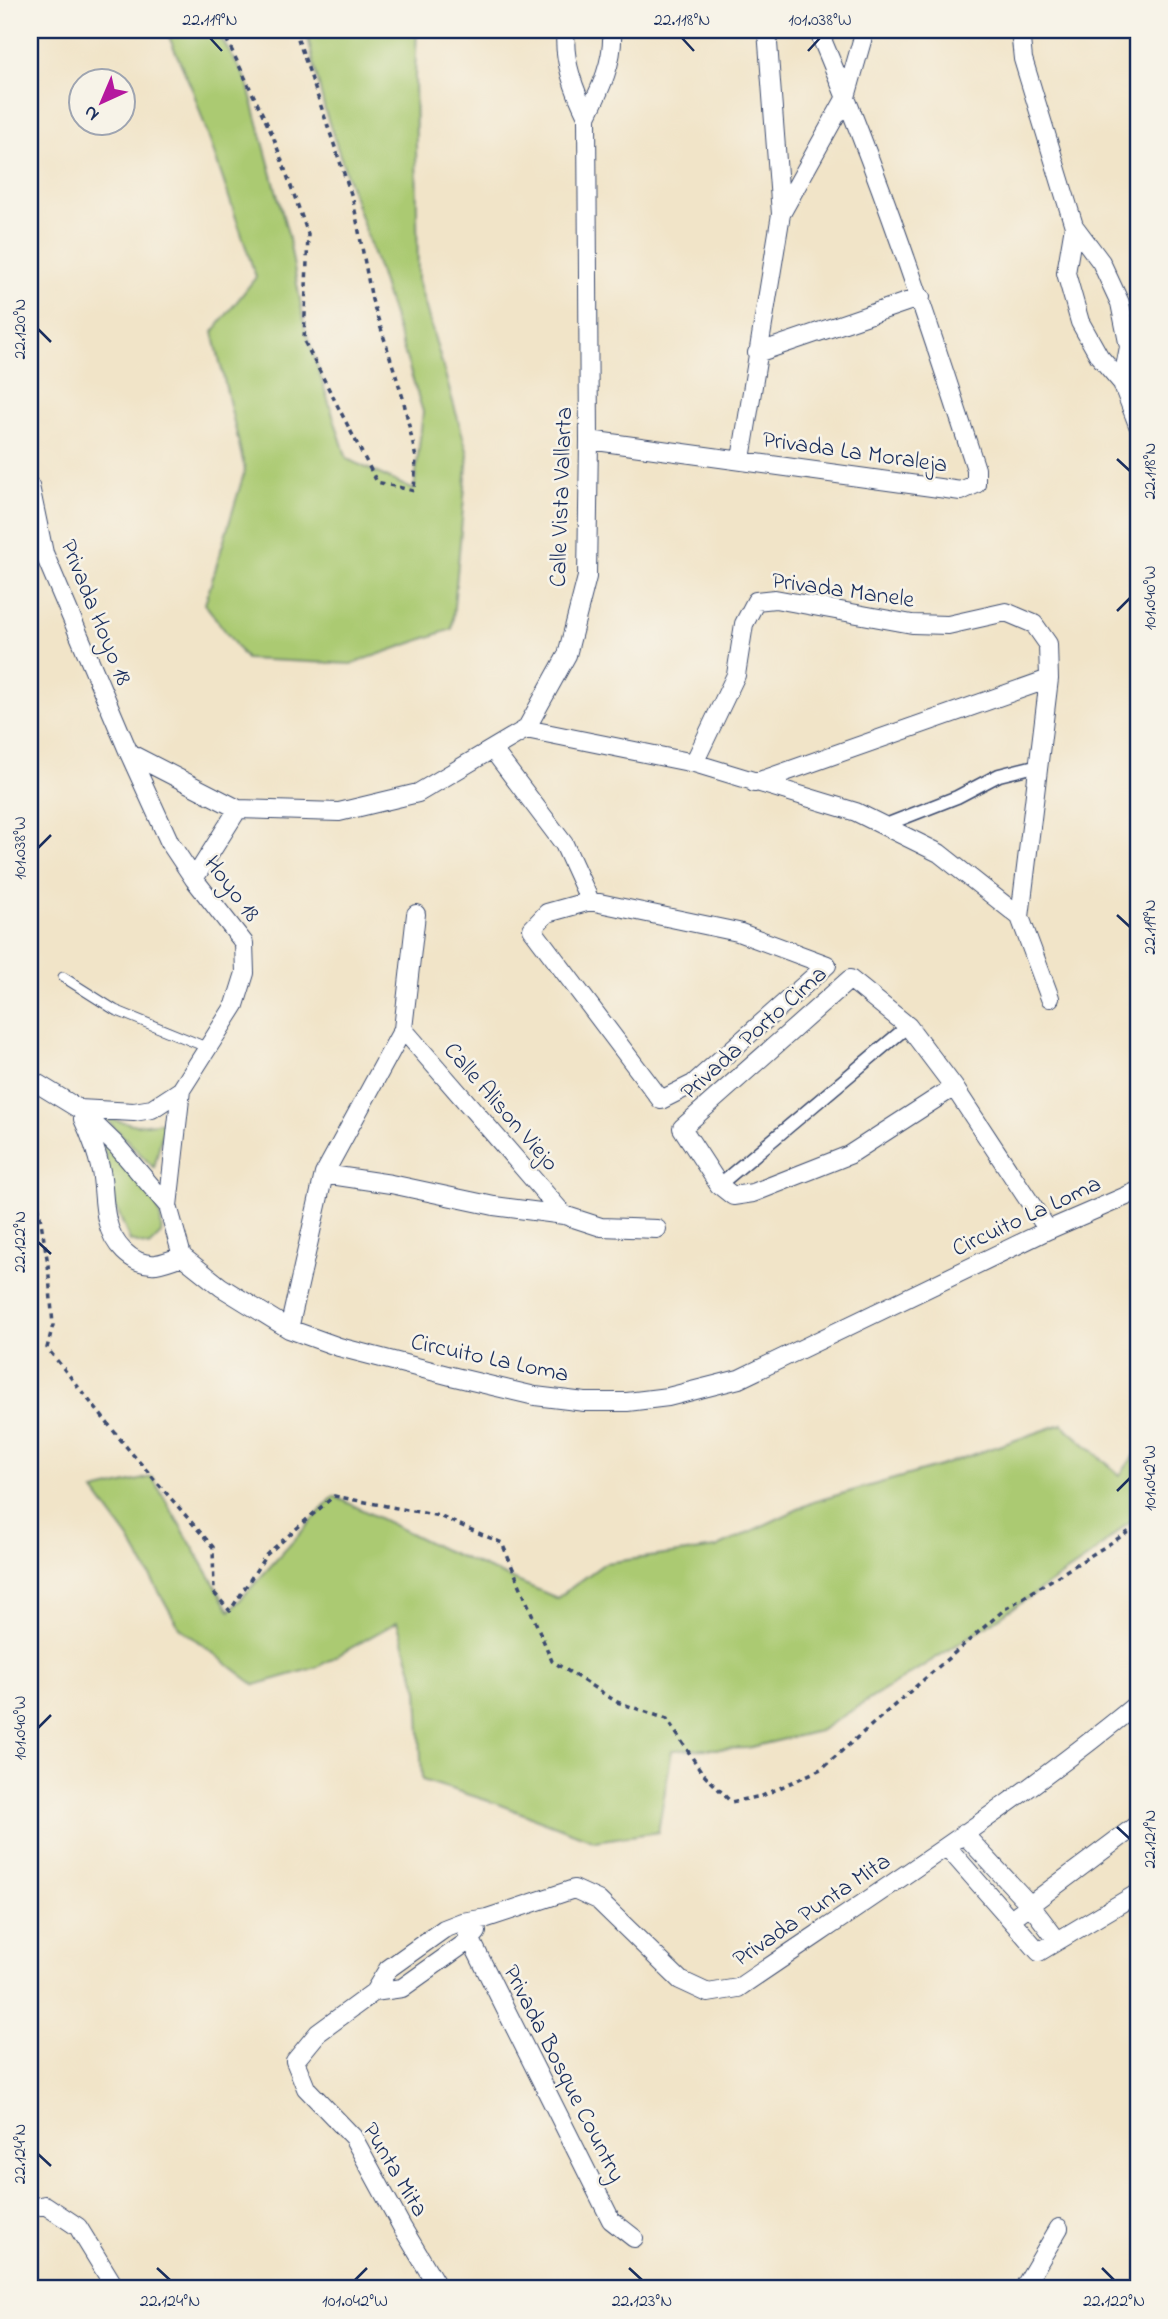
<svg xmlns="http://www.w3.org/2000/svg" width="1168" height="2319" font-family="'Indie Flower',sans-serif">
<rect width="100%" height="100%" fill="#f7f3e8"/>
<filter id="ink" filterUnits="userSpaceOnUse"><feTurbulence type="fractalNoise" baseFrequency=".0143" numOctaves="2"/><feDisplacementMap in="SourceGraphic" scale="14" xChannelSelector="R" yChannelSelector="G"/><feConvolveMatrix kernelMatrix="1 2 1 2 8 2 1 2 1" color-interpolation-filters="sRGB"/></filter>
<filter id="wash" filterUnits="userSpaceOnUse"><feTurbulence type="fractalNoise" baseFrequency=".00686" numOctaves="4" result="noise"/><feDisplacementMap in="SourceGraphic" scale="28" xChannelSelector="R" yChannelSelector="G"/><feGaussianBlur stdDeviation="1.57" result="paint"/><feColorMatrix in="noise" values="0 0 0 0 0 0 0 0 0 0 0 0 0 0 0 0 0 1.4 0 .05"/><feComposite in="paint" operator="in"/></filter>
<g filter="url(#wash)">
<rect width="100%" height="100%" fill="#f1e4c8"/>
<path fill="#abca72" stroke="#637c68" stroke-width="2" d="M166 30H216L246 79 288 234 305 328 347 459 414 490 423 412 380 274 325 111 306 30H417L415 76 418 280 468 454 452 629 351 664 246 659 205 604 245 470 213 332 256 277 193 91Z
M105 1118 137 1125 165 1122 154 1168Z
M102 1141C126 1166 166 1196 161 1234L149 1246 130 1241 116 1207Z
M1062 1424 1120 1475 1138 1450V1514L1089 1557 982 1629 819 1731 747 1748 672 1750 658 1832 595 1841 495 1803 422 1780 418 1690 397 1622 317 1667 255 1685 179 1627 129 1539 94 1491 152 1477 230 1611 334 1496 442 1549 557 1598 605 1563 716 1548 813 1502 940 1466Z"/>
</g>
<g filter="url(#ink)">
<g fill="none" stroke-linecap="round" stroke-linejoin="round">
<defs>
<path id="service" d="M63 977 115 1010 206 1047"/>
<path id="pedestrian" d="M883 826 957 797 999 775 1039 765
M719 1185 908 1026"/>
<path id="minor" d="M767 30 781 214
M1020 30 1023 59 1074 226 1101 262 1120 303 1129 347 1122 383
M587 116C601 88 614 61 612 30
M1074 226 1066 273 1080 322 1099 356 1122 383 1138 425
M757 353 921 297
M589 440 961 491 976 484V469C928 321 879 173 818 30
M741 459 781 214 846 97 865 30
M30 486 44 553 129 753 170 843 194 879 244 943 245 973 235 1005 181 1090 168 1206
M526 729 694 763 856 812 939 853 1020 917
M493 750 564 844 590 901
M129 753 238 809 339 812 418 793 526 729 567 655 587 577 589 440 587 116C574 90 562 59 566 30
M694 763 736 675 744 624 756 601 775 599 912 624 948 625 1006 612 1034 624 1048 644 1049 679 1020 917 1050 998
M754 783 1049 679
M194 879 238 809
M590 901 738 932 827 965 693 1084 661 1100 532 929 547 913Z
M403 1029 564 1215
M30 1079 79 1109 116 1145 168 1206 182 1256 221 1287 289 1329 339 1347 451 1376 535 1396 585 1402H627L668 1397 739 1379 1048 1230 1138 1191
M954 1087 849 1155 753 1193 733 1196 719 1185 682 1128 850 979 908 1026 954 1087 1048 1230
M79 1109 134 1112 152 1109 181 1090
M83 1119C91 1136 97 1153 101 1171 104 1187 103 1204 107 1220 112 1243 131 1266 156 1264 164 1263 174 1259 182 1256
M324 1174 391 1184 494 1206 564 1215 601 1227 657 1229
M289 1329 324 1174 403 1029 416 914
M963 1833 1031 1906 1057 1940
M947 1847 1039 1952 1138 1893
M1011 1919 1138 1824
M462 1922 611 2220 634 2238
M374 1992 402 1988 471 1939 477 1932
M30 2208 45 2205 78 2227 116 2289
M439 2289 402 2227 353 2137 306 2088 295 2061 318 2033 374 1992 388 1969 444 1929 462 1922 487 1918 574 1889 598 1900 680 1980 708 1993 738 1988C873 1896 1012 1807 1138 1703
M1023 2289 1059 2228"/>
</defs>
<use href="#service" stroke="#3b4a6e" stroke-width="11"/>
<use href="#pedestrian" stroke="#3b4a6e" stroke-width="15"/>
<use href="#minor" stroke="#3b4a6e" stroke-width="20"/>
<path stroke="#3b4a6e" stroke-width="3.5" stroke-dasharray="5 5" stroke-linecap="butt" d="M222 30 273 136 308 234 304 341 377 482 414 491 416 458 403 398 372 300 353 200 295 30
M30 1156 48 1264 53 1325 47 1348 129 1450 213 1547 214 1593 230 1611 266 1555 334 1496 439 1516 502 1543 552 1661 617 1702 667 1719 701 1771 731 1802 762 1796 821 1769 1005 1609 1138 1526"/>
<use href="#service" stroke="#fff" stroke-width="9"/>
<use href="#pedestrian" stroke="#fff" stroke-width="12"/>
<use href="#minor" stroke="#fff" stroke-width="18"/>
</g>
</g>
<path fill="none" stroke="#1b2f5e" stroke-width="2.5" d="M210 38 222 51M682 38 694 51M808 51 820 38M38 329 51 342M1117 459 1130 471M1117 611 1130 598M38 848 51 835M1117 915 1130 927M38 1242 51 1254M1117 1491 1130 1478M38 1728 51 1715M1117 1827 1130 1839M38 2154 51 2166M157 2268 170 2280M629 2268 642 2280M1102 2268 1114 2280M355 2280 367 2268"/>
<g text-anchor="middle" stroke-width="5" stroke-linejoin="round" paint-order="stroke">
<g font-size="24" fill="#1b2f5e" stroke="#f7f3e8">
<text transform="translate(855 451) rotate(8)" y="8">Privada La Moraleja</text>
<text transform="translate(560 497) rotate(-88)" y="8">Calle Vista Vallarta</text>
<text transform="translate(843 589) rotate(8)" y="8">Privada Manele</text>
<text transform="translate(97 612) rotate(68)" y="8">Privada Hoyo 18</text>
<text transform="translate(233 888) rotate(53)" y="8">Hoyo 18</text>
<text transform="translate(753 1032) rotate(-42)" y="8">Privada Porto Cima</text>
<text transform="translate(502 1106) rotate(49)" y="8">Calle Alison Viejo</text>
<text transform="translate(1026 1215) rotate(-25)" y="8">Circuito La Loma</text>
<text transform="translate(490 1357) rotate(12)" y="8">Circuito La Loma</text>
<text transform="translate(811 1909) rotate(-34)" y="8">Privada Punta Mita</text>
<text transform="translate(565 2073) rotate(63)" y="8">Privada Bosque Country</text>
<text transform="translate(396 2169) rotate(59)" y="8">Punta Mita</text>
</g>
</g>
<rect width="1168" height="2319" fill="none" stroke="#f7f3e8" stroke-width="77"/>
<g transform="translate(102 102) rotate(224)"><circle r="33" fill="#f7f3e8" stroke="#9fa5b1" stroke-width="2"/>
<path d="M0-5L12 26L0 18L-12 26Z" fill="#b5179e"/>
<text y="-10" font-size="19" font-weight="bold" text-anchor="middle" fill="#1b2f5e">N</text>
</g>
<rect x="38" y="38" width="1092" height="2242" fill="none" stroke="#1b2f5e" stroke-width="2.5"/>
<g font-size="18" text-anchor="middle" fill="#1b2f5e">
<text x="210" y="25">22.119°N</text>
<text x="682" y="25">22.118°N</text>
<text x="820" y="25">101.038°W</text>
<text transform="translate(19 329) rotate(-90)" y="6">22.120°N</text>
<text transform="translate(1149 471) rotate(-90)" y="6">22.118°N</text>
<text transform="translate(1149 598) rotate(-90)" y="6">101.040°W</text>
<text transform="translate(19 848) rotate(-90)" y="6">101.038°W</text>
<text transform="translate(1149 927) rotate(-90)" y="6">22.119°N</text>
<text transform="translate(19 1242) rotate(-90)" y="6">22.122°N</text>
<text transform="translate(1149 1478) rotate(-90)" y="6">101.042°W</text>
<text transform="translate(19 1728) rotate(-90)" y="6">101.040°W</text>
<text transform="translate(1149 1839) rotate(-90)" y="6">22.121°N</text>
<text transform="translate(19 2154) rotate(-90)" y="6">22.124°N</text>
<text x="170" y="2306">22.124°N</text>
<text x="355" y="2306">101.042°W</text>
<text x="642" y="2306">22.123°N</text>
<text x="1114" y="2306">22.122°N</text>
</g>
</svg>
